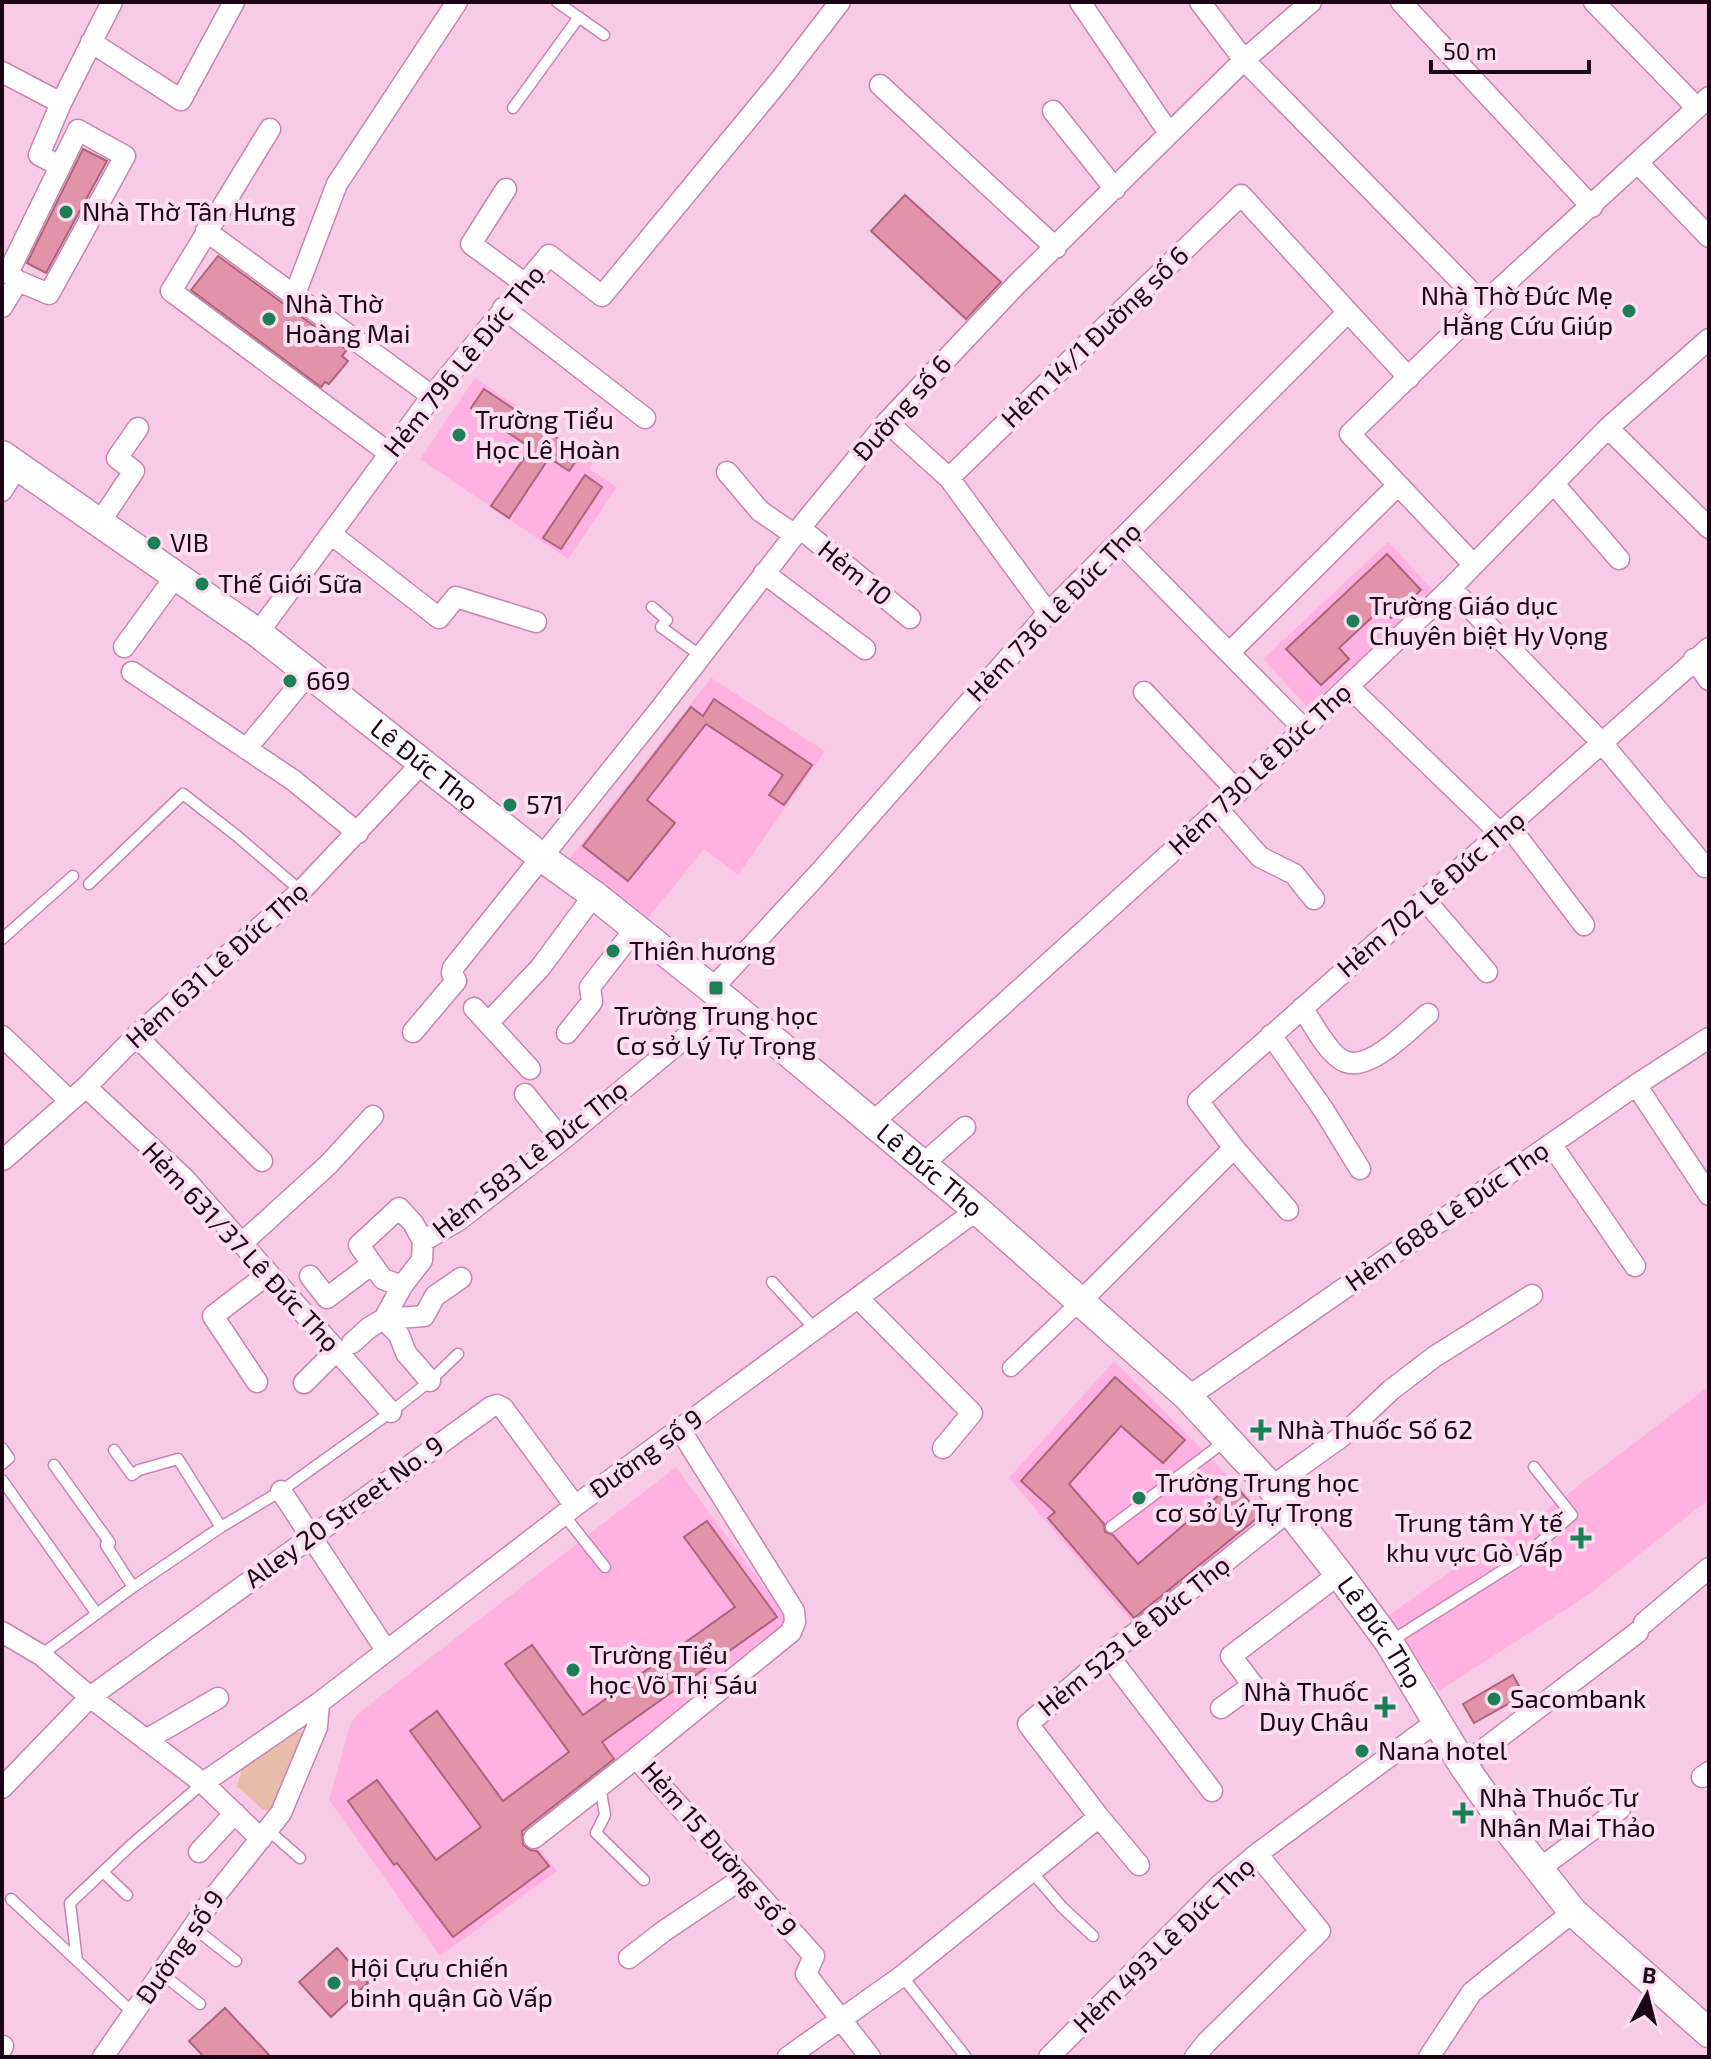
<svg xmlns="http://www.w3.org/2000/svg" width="1711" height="2059" font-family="'Exo 2',sans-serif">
<rect width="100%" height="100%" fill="#f7cbe6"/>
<path fill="#ffb1e2" d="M475 378 595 459 589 469 617 487 568 559 420 459Z
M1388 542 1435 592 1309 709 1263 659Z
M711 678 825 751 738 875 704 849 644 923 570 858Z
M1114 1361 1270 1518 1135 1626 1009 1478Z
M1709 1386V1499L1588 1595 1439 1691 1388 1616 1485 1547 1520 1530Z
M676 1467 785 1616 782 1628 528 1835 557 1871 440 1956 329 1800 351 1722 360 1712Z"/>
<path fill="#e8bbab" d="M301 1732 304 1736 273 1810H263L237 1786 242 1769 292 1733Z"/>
<path fill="#e293aa" stroke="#ad6379" stroke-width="2" d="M83 149 107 161 46 273 27 263Z
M905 195 1001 282 966 319 871 231Z
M218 256 347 350 342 356 348 361 329 384 325 382 321 387 191 290Z
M484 389 581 454 569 471 549 458 509 518 491 506 531 448 471 408Z
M585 475 602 487 561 549 543 538Z
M1387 554 1421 590 1391 618 1382 608 1339 648 1349 659 1321 685 1286 649Z
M714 699 812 765 784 805 769 795 783 775 706 724 647 800 675 823 628 881 583 846 691 707 703 716Z
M1115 1377 1185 1440 1163 1463 1121 1426 1069 1484 1104 1524 1105 1532 1113 1535 1138 1564 1233 1483 1261 1515 1134 1618 1048 1518 1055 1512 1021 1481Z
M707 1521 777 1617 602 1742 614 1759 522 1831 523 1845 530 1850 537 1851 549 1866 453 1937 397 1863 394 1865 348 1801 377 1780 436 1860 481 1827 410 1731 437 1711 503 1801 569 1752 505 1664 532 1645 583 1715 735 1607 684 1537Z
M1513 1675 1524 1695 1474 1723 1463 1704Z
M337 1948 368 1983 331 2017 299 1982Z
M225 2008 271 2057H204L189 2041Z"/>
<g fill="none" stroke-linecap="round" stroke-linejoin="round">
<defs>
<path id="service" d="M557 2 604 35
M513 108 579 17
M652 607 667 620 661 627 701 656
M89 884 183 794 237 836 301 891
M2 939 73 876
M772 1282 815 1329
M2 1448 9 1458 2 1464
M114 1450 132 1475 139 1470 178 1459 221 1527
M54 1465 110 1543 106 1545 133 1587
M2 1480 97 1614
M564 1515 605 1567
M1111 1527 1224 1442
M1391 1641 1521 1559 1572 1515 1534 1467
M41 1655 133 1587 221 1527 281 1491 391 1412 430 1381 458 1354
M600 1786 605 1815 596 1833 644 1880
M268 1830 300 1858
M1031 1871 1062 1907 1093 1936
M103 1872 127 1895
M11 1899 133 2013
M193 1927 236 1961
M77 1961 70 1903 130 1846 203 1783
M161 1973 200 2004
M902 1976 966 2057"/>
<path id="pedestrian" d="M1011 1368 1080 1302"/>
<path id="minor" d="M1080 2 1169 133
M1200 2 1244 60 1483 304
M1401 2 1592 207
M1594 2 1697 108
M91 42 181 100 234 2
M2 72 61 103
M880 85 1056 248
M1053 111 1115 189
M270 129 171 291 389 453
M78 130 125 156 49 294 18 281 8 273Z
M1638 163 1709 237
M60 166 39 155 61 103 112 2
M506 189 471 244 524 283
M206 231 432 396
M295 294 337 184 457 2
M2 307 18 281
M503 308 645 418
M887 422 949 478 1048 613
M1608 428 1709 528
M727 472 760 511 795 535
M949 478 1241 195 1348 312
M1554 484 1619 559
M2 491 17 467
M98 525 134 471 117 458 138 428
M800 528 910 618
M331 534 439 618 456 597 536 622
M1120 542 1303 728
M1473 564 1350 434 1483 304 1709 97
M764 573 865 649
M1451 588 1602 743 1705 867
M258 633 432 396 549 255 602 296 780 80 840 2
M124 647 175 577
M1229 653 1398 485
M1694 659 1709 680
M132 672 293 780 358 833
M1349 687 1501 834
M1144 692 1238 792
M246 749 309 673
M1218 809 1260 857 1294 874 1314 899
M1509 826 1584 925
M1425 900 1487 972
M712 989 819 873 1048 613 1348 312 1409 378
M474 1008 530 1069
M1302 1008C1313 1023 1324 1047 1339 1058 1364 1079 1408 1030 1428 1014
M488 1023 540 968 594 895
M413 1032 456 981 452 973 453 968 657 713 800 528 887 422 1016 285 1244 60 1311 2
M567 1033 592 1002 590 987 635 929
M1271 1035 1323 1109 1360 1169
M2 1036 70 1101
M136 1036 262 1161
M1636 1085 1709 1195
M86 1087 185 1179 391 1412
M525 1094 562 1140
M872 1123 1238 792 1451 588 1608 428 1709 339
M1551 1144 1635 1266
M1234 1148 1288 1210
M3 1160 86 1087 136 1036 301 891 423 762
M922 1165 965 1127
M241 1244 328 1165 373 1116
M372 1264 359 1245 399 1208 413 1223 423 1241
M310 1276 327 1298 372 1264 383 1279 402 1286
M858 1298 972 1413 943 1448
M1080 1302 1234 1148 1198 1101 1709 648
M352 1343 370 1327 384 1319 424 1316 435 1296 461 1278
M430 1381 406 1353 399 1335 384 1319 402 1286 422 1260 423 1241 459 1220 562 1140 728 1002
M257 1382 213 1316 268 1274
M304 1383 336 1351
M1188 1397 1636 1085 1709 1038
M681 1431 794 1611 795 1622 791 1632 636 1758 814 1956 806 1974 870 2057
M1271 1487 1341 1437 1391 1390 1434 1357 1532 1295
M281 1491 386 1650
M1644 1623 1709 1568
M2 1632 41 1655 90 1697 203 1783
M1108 1655 1212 1791
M1221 1708 1253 1685 1231 1656 1339 1574
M146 1740 218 1698
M1463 1765 1638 1632
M1702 1777 1709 1772
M2 1788 90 1697 491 1407 497 1405 503 1408 575 1506
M1099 1817 1139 1865
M534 1838 636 1758
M261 1839 203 1783 319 1703
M199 1852 235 1813
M1539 1869 1620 1809
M629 1958 664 1931 743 1878
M2 2048 3 2046
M103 2057 211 1901 281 1813 317 1727 319 1703 575 1506 977 1210
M788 2057 902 1976 1099 1817 1028 1724 1108 1655 1290 1510
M1049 2057 1219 1886 1257 1854 1436 1722
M1195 2057 1206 2043 1320 1931 1257 1854
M1429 2057 1472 1992 1573 1912"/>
<g id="secondary">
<path id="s1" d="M2 455 258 633 540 856 594 895 728 1002 977 1210 1188 1397 1271 1487 1339 1574 1389 1642 1463 1765 1510 1832 1573 1912 1709 2033"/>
</g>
</defs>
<use href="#service" stroke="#c985b0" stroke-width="13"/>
<use href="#pedestrian" stroke="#c985b0" stroke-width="19"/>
<use href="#minor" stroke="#c985b0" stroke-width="23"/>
<use href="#secondary" stroke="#c985b0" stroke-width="31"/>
<use href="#service" stroke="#fff" stroke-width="10"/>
<use href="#pedestrian" stroke="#fff" stroke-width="16"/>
<use href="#minor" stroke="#fff" stroke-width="20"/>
<use href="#secondary" stroke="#fff" stroke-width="28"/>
</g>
<g fill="#1c7f58" stroke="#fbdeef" stroke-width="3">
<circle cx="66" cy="212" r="8"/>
<circle cx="1629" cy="311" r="8"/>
<circle cx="269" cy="319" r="8"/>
<circle cx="459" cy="435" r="8"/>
<circle cx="154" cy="543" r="8"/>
<circle cx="202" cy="584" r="8"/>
<circle cx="1353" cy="621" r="8"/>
<circle cx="290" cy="681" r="8"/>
<circle cx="510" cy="805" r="8"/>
<circle cx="613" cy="951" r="8"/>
<rect x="708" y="980" width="16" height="16" rx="4"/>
<path d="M1257 1418h8v8h8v8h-8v8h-8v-8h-8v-8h8z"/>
<circle cx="1139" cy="1498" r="8"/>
<path d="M1577 1526h8v8h8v8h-8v8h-8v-8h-8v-8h8z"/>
<circle cx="573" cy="1670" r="8"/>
<circle cx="1494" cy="1699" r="8"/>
<path d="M1381 1695h8v8h8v8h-8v8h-8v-8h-8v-8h8z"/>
<circle cx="1362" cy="1751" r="8"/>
<path d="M1459 1801h8v8h8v8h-8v8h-8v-8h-8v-8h8z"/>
<circle cx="334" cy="1983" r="8"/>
</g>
<g text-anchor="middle" stroke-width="8" stroke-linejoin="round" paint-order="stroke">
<g font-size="26" fill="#1c0515" stroke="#fbdeef" text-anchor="start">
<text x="82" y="221">Nhà Thờ Tân Hưng</text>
<text x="1613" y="305" text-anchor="end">Nhà Thờ Đức Mẹ<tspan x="1613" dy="30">Hằng Cứu Giúp</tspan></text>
<text x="285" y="313">Nhà Thờ<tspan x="285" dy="30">Hoàng Mai</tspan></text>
<text x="475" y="429">Trường Tiểu<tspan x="475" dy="30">Học Lê Hoàn</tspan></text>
<text x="170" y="552">VIB</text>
<text x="218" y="593">Thế Giới Sữa</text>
<text x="1369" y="615">Trường Giáo dục<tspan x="1369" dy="30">Chuyên biệt Hy Vọng</tspan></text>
<text x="306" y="690">669</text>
<text x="526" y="814">571</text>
<text x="629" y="960">Thiên hương</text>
<text x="716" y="1025" text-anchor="middle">Trường Trung học<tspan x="716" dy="30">Cơ sở Lý Tự Trọng</tspan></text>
<text x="1277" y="1439">Nhà Thuốc Số 62</text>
<text x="1155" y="1492">Trường Trung học<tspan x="1155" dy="30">cơ sở Lý Tự Trọng</tspan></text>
<text x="1563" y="1532" text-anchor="end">Trung tâm Y tế<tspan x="1563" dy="30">khu vực Gò Vấp</tspan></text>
<text x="589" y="1664">Trường Tiểu<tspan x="589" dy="30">học Võ Thị Sáu</tspan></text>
<text x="1369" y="1701" text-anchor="end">Nhà Thuốc<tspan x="1369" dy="30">Duy Châu</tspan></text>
<text x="1510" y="1708">Sacombank</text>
<text x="1378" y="1760">Nana hotel</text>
<text x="1479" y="1807">Nhà Thuốc Tư<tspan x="1479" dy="30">Nhân Mai Thảo</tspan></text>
<text x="350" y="1977">Hội Cựu chiến<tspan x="350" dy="30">binh quận Gò Vấp</tspan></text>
</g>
<g font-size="26" fill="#1c0515" stroke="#fbdeef">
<text transform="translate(1095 337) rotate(-44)" y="9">Hẻm 14/1 Đường số 6</text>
<text transform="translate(464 361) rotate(-51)" y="9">Hẻm 796 Lê Đức Thọ</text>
<text transform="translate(902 408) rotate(-48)" y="9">Đường số 6</text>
<text transform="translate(855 573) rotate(39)" y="9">Hẻm 10</text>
<text transform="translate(1054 612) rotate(-46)" y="9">Hẻm 736 Lê Đức Thọ</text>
<text dy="9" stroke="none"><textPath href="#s1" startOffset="524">Lê Đức Thọ</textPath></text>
<text transform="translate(1260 769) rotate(-43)" y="9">Hẻm 730 Lê Đức Thọ</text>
<text transform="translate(1431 894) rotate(-41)" y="9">Hẻm 702 Lê Đức Thọ</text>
<text transform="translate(217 965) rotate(-42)" y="9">Hẻm 631 Lê Đức Thọ</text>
<text transform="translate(530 1159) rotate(-38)" y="9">Hẻm 583 Lê Đức Thọ</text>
<text dy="9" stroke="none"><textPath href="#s1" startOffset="1172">Lê Đức Thọ</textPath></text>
<text transform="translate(1447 1216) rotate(-35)" y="9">Hẻm 688 Lê Đức Thọ</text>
<text transform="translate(241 1247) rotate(47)" y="9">Hẻm 631/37 Lê Đức Thọ</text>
<text transform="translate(646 1454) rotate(-36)" y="9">Đường số 9</text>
<text transform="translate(344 1512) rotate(-36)" y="9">Alley 20 Street No. 9</text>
<text dy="9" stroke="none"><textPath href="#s1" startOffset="1820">Lê Đức Thọ</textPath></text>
<text transform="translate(1134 1636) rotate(-39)" y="9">Hẻm 523 Lê Đức Thọ</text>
<text transform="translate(719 1849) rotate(49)" y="9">Hẻm 15 Đường số 9</text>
<text transform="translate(1164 1945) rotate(-44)" y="9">Hẻm 493 Lê Đức Thọ</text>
<text transform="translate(180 1947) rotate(-55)" y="9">Đường số 9</text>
</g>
</g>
<rect width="1711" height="2059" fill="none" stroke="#1c0515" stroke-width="8"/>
<g transform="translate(1647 1995) rotate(7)" stroke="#fbdeef" stroke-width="6" paint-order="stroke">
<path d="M0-6L14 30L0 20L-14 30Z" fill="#1c0515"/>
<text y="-12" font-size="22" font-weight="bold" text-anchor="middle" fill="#1c0515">B</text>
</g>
<path d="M1431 60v12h158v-12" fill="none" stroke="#1c0515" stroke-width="4"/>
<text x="1443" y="60" font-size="24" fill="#1c0515" stroke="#fbdeef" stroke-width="6" paint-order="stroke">50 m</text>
</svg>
